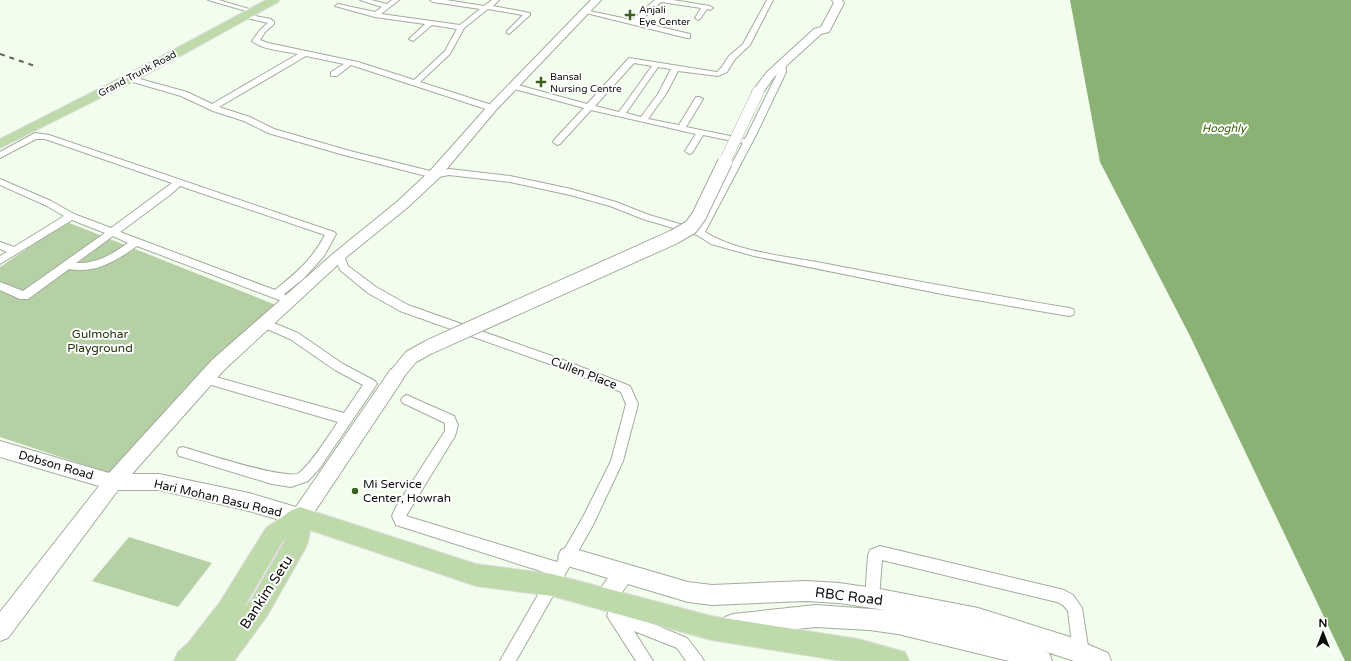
<svg xmlns="http://www.w3.org/2000/svg" width="1351" height="661" font-family="'Varela Round',sans-serif">
<rect width="100%" height="100%" fill="#f3fded"/>
<path fill="#b5d0a5" d="M67 222 276 305 109 473 0 437V267Z
M129 537 212 563 178 607 92 581Z"/>
<path fill="#8cb174" d="M1070 0H1351V661H1345L1190 336 1100 162Z"/>
<g fill="none" stroke-linecap="round" stroke-linejoin="round">
<defs>
<path id="street" d="M208 0H219L256 11 253 13Z
M360 0H371L387 4 392 0H399L381 14 460 25 480 9 433 2 430 0H446L484 6 492 0H499L493 6 530 13V15L509 34 507 33V31L523 15 488 9 464 28 450 54 420 82 495 106V110H489L351 65 337 76H331V72L344 64 306 56 219 107 250 117 274 129 350 151 434 172 449 169 510 176 571 189 616 202 649 215 697 229 743 143 703 135 692 153 689 154 685 151 696 134 591 110 560 144 557 145 553 142 554 140 584 108 511 88 510 86 514 84 587 104 629 58 717 72 721 68 729 56 743 44 767 0H773L750 45 735 59 727 72 718 76 678 71 666 94 648 119 679 125 696 97H699L703 99 686 127 745 139 778 72 777 64 781 62 785 64 786 72 757 133 705 232C737 252 785 256 822 263 904 279 986 294 1069 308L1073 309 1074 312 1073 315 1069 316 947 295 754 256 711 244 697 235 643 219 610 206 570 195 510 182 449 175 434 178 344 155 268 133 244 121 213 111 181 96 126 80 125 78 129 76 187 92 212 104 298 54C284 51 263 50 252 41L260 30 268 23 243 17 242 16 245 14 271 19 274 22V24L265 32 260 40 268 43 358 62 414 80 445 51 457 29 432 25 413 41 409 39 425 24 375 17 335 6 338 4 375 12 382 7ZM634 63 652 66 619 112 595 106ZM658 67 671 69 658 94 641 117 626 113Z
M655 0H673L710 6 713 8 710 10 707 9 700 19 698 20 695 18 701 8 661 2 639 22 690 34V38H687L582 12 585 10 632 20Z
M35 133 49 135 334 232 336 234 324 256 303 279 284 294 287 297 286 300 282 301 137 246C116 261 95 274 69 269L28 299H20L0 290V282L23 291 105 233 72 220 0 264V256L7 252 0 249V242L14 247 64 216 45 205 0 185V179L51 201 74 214 111 228 172 183 45 139H36L0 158V152ZM180 186 325 235C312 260 296 273 275 290L120 232 170 195ZM113 236 128 243C112 254 97 264 76 263Z
M339 253 343 254 348 266 376 287 408 305 566 361 630 386 638 404 623 461 593 525 516 661H500L550 574 396 525 392 516 396 507 445 431V423L403 403 401 400 403 397 407 395 411 397 454 416 458 425 455 436 406 516 557 562 583 517 611 461 626 404 621 392 558 367 400 311 368 293 340 270 334 256Z
M264 319 298 333 343 364 375 381 377 384 319 469 308 481 291 487 272 484 183 457 179 456 177 452 179 448 183 447C200 452 287 481 299 473 312 463 328 436 338 422L201 382 199 379 201 376 205 374 344 413 363 385 335 370 290 339 260 326 259 323 260 320Z
M880 546 1064 590 1073 595 1082 608 1089 653 1086 658 1081 661 1076 658 1073 653 1068 611 1063 605 1057 602 882 560 879 598 877 603 872 605 867 603 865 598 868 555 870 550Z
M614 608 687 638 701 656 704 661H686L677 648 634 631 653 661H636L607 616 609 610Z"/>
<path id="secondary" d="M591 0H601L496 110 439 178 408 207 344 259 224 370 132 474H159L249 493 296 507 391 369 397 367 403 369 405 374 403 379 307 523 300 526 249 511 159 490H118L8 638 0 641V612L99 486 0 457V441L109 473 212 360 334 253 398 201 429 172 488 106Z
M832 0H842L844 3 829 32 821 34 774 77 762 94H754L752 92 766 73 814 29 821 27 834 3Z
M568 547 688 582 712 585 806 581 839 583 880 589 978 608 1070 637 1108 653 1111 661H1074L1041 650 1049 653 1052 661H1009L898 634 869 630 816 627 733 636 725 633 722 625 725 617 733 614 816 605 885 610 839 603 806 601 712 605 688 602 628 584 612 606 605 609 598 606 594 599 598 592 608 578 561 564 558 557 561 550Z"/>
<path id="primary" d="M266 0H279L278 2 144 76 0 148V139L136 70Z
M300 507 476 564 552 574 711 616 858 639 905 652 909 661H842L711 640 552 596 476 586 310 530 308 542 305 549 267 616 234 661H174L178 652 188 643 220 602 266 528 292 510ZM286 539 251 600 243 609 282 542Z"/>
</defs>
<use href="#street" stroke="#a3ac9d" stroke-width="2"/>
<use href="#secondary" stroke="#a3ac9d" stroke-width="2"/>
<use href="#primary" stroke="#ddd" stroke-width="2"/>
<use href="#street" fill="#fff" fill-rule="evenodd"/>
<use href="#secondary" fill="#fff" fill-rule="evenodd"/>
<use href="#primary" fill="#bedaab" fill-rule="evenodd"/>
<path stroke="#5b6159" stroke-width="2" stroke-dasharray="5 5" stroke-linecap="butt" d="M0 54 38 67"/>
<defs>
<path id="secondary-bridge-far1" d="M724 163 758 92"/>
<path id="secondary-bridge" d="M397 374 411 357 429 347 674 237 691 227 699 216 725 162"/>
</defs>
<use href="#secondary-bridge-far1" stroke="#a3ac9d" stroke-width="12" stroke-linecap="butt"/>
<use href="#secondary-bridge" stroke="#a3ac9d" stroke-width="16" stroke-linecap="butt"/>
<use href="#secondary-bridge-far1" stroke="#fff" stroke-width="11"/>
<use href="#secondary-bridge" stroke="#fff" stroke-width="14"/>
</g>
<g fill="#3c631d" stroke="#fff" stroke-width="1.5">
<path d="M628 9h4v4h4v4h-4v4h-4v-4h-4v-4h4z"/>
<path d="M539 76h4v4h4v4h-4v4h-4v-4h-4v-4h4z"/>
<circle cx="355" cy="491" r="4"/>
</g>
<g text-anchor="middle" stroke-width="4" stroke-linejoin="round" paint-order="stroke">
<g font-size="10" fill="#0a0e09" stroke="#fff" text-anchor="start">
<text x="639" y="13">Anjali<tspan x="639" dy="12">Eye Center</tspan></text>
<text x="550" y="80">Bansal<tspan x="550" dy="12">Nursing Centre</tspan></text>
</g>
<g font-size="10" fill="#0a0e09" stroke="#fff">
<text transform="translate(137 73) rotate(-28)" y="4">Grand Trunk Road</text>
</g>
<g font-size="11" font-style="italic" fill="#346103" stroke="#fff">
<text x="1224" y="132">Hooghly</text>
</g>
<g font-size="12" fill="#20380c" stroke="#fff">
<text x="100" y="338">Gulmohar<tspan x="100" dy="14">Playground</tspan></text>
</g>
<g font-size="12" fill="#0a0e09" stroke="#fff">
<text transform="translate(584 373) rotate(21)" y="4">Cullen Place</text>
<text transform="translate(56 465) rotate(16)" y="4">Dobson Road</text>
<text transform="translate(218 498) rotate(13)" y="4">Hari Mohan Basu Road</text>
</g>
<g font-size="12" fill="#0a0e09" stroke="#fff" text-anchor="start">
<text x="363" y="488">Mi Service<tspan x="363" dy="14">Center, Howrah</tspan></text>
</g>
<g font-size="14" fill="#0a0e09" stroke="#fff">
<text transform="translate(266 592) rotate(-57)" y="5">Bankim Setu</text>
<text transform="translate(849 596) rotate(7)" y="5">RBC Road</text>
</g>
</g>
<g transform="translate(1323 633)" stroke="#ffffff" stroke-width="3" paint-order="stroke">
<path d="M0-3L7 15L0 10L-7 15Z" fill="#0a0e09"/>
<text y="-6" font-size="11" font-weight="bold" text-anchor="middle" fill="#0a0e09">N</text>
</g>
</svg>
